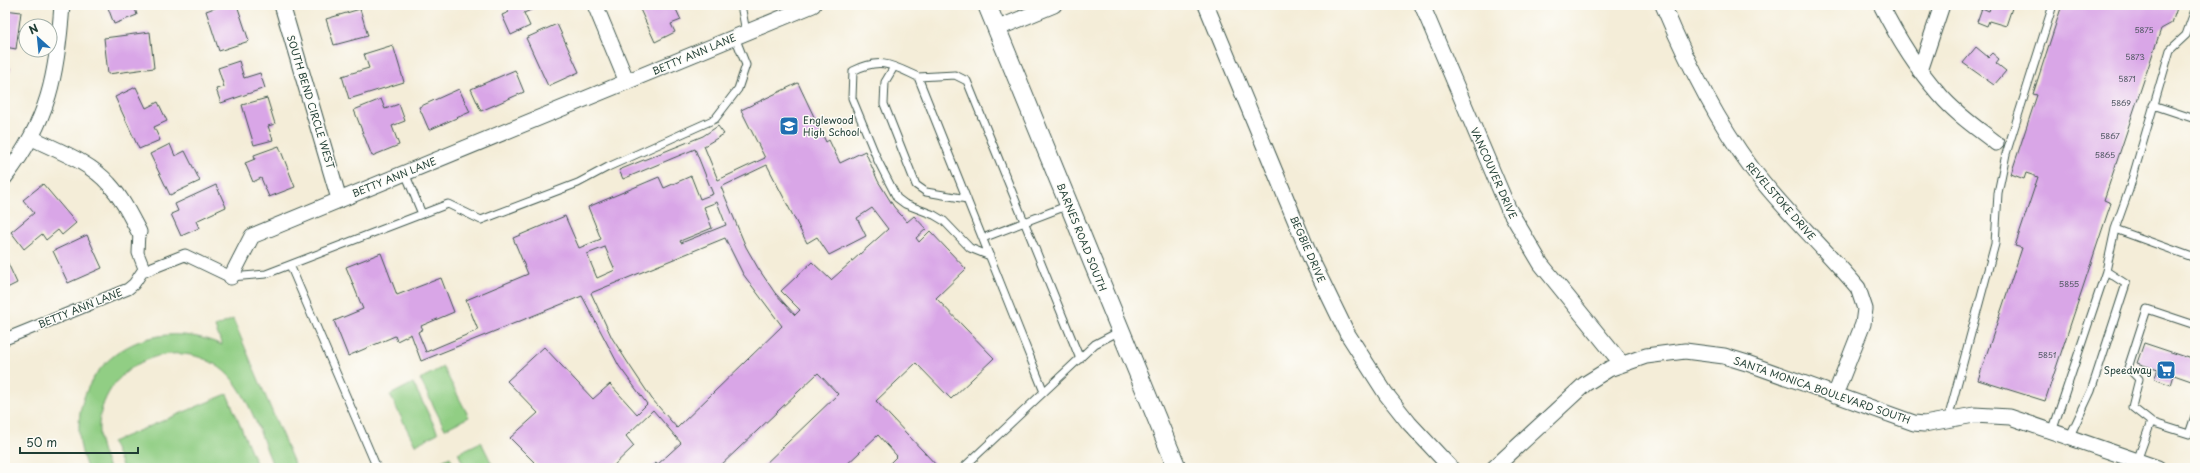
<svg xmlns="http://www.w3.org/2000/svg" width="2200" height="473" font-family="'Playpen Sans',sans-serif">
<rect width="100%" height="100%" fill="#fdfcf7"/>
<filter id="ink" filterUnits="userSpaceOnUse"><feTurbulence type="fractalNoise" baseFrequency=".025" numOctaves="2"/><feDisplacementMap in="SourceGraphic" scale="8" xChannelSelector="R" yChannelSelector="G"/><feConvolveMatrix kernelMatrix="1 2 1 2 8 2 1 2 1" color-interpolation-filters="sRGB"/></filter>
<filter id="wash" filterUnits="userSpaceOnUse"><feTurbulence type="fractalNoise" baseFrequency=".012" numOctaves="4" result="noise"/><feDisplacementMap in="SourceGraphic" scale="16" xChannelSelector="R" yChannelSelector="G"/><feGaussianBlur stdDeviation="0.9" result="paint"/><feColorMatrix in="noise" values="0 0 0 0 0 0 0 0 0 0 0 0 0 0 0 0 0 1.4 0 .05"/><feComposite in="paint" operator="in"/></filter>
<g filter="url(#wash)">
<rect width="100%" height="100%" fill="#f4edd8"/>
<path fill="#91ce84" stroke="#58865c" d="M233 319 296 468H274C261 438 249 392 224 371 178 332 104 363 99 424 98 440 103 454 109 468H87C52 380 137 307 222 345L215 327Z
M443 367 469 417 445 429 420 379Z
M413 383 438 433 415 445 390 395Z
M227 394 258 468H123L112 442Z
M481 442 494 468H465L458 453Z
M450 457 455 468H428Z"/>
<g id="blocks">
<path fill="#d9a6e7" fill-rule="evenodd" d="M107 5H134L137 15 114 24Z
M223 5H237L249 41 219 51 206 11Z
M505 5H542L524 13 530 26 511 35 502 15 509 12Z
M638 5H664L665 7 674 5 681 20 671 24 675 32 655 42Z
M1991 5H2013L2006 26 1989 21 1987 26 1977 22 1982 8 1989 11Z
M2062 5H2178L2172 23 2161 29 2104 200 2111 203 2045 401 1978 380 2022 248 2015 246 2038 177 2026 173 2024 179 2011 174 2037 95 2033 94Z
M360 9 368 36 334 45 326 19Z
M5 10 21 12 16 49 5 47Z
M557 24 579 72 548 86 526 38Z
M150 32 154 68 108 74 104 38Z
M393 45 404 82 349 99 342 76 369 68 364 54Z
M1976 47 1988 57 1992 53 1999 59 1996 63 2006 71 1994 85 1963 63Z
M239 61 244 78 260 73 265 88 221 103 216 89 224 87 218 68Z
M5 66 11 68 5 86Z
M515 70 524 92 481 111 471 89Z
M798 83 826 142 829 140 840 163 865 151 878 181 894 207 907 222 914 216 926 229 916 238 919 242 930 231 966 269 936 298 994 358 951 399 916 363 876 401 939 468H885L897 456 878 435 843 468H761L838 394 818 373 718 468H650L656 463 657 465 681 443 653 410 626 436 634 446 611 468H540L510 438 538 413 507 381 544 347 593 399 610 384 637 414 647 404 619 366 582 296 421 361 411 334 397 341 395 336 348 356 334 321 363 309 346 267 381 253 397 295 441 278 454 312 421 326 423 329 418 332 426 352 478 330 466 300 528 274 513 238 565 216 579 248 601 239 588 207 659 177 664 188 691 176 700 199 713 194 695 149 623 179 619 170 703 136 718 126 724 134 704 146 718 180 765 158 741 110ZM767 165 807 243 817 237 829 255 866 236 857 218 872 208 888 229 831 280 812 262 781 291 800 310 795 315 775 293 758 268 746 247 721 187ZM717 202 726 225 681 243 680 241 712 228 704 207ZM725 238 743 274 782 326 677 428 652 399 630 366 612 338 591 293ZM605 247 615 270 597 278 587 254Z
M136 87 146 108 158 102 167 121 154 127 160 140 139 149 115 97Z
M459 89 470 112 429 130 419 107Z
M267 98 275 124 268 126 273 140 254 145 242 105Z
M381 99 385 109 399 104 405 121 392 126 399 145 372 156 354 110Z
M170 144 175 156 185 151 200 181 170 195 150 154Z
M279 146 295 187 269 197 261 178 253 182 245 163 255 159 254 155Z
M43 184 76 223 62 235 58 230 46 240 42 234 24 249 11 232 34 213 23 200Z
M216 185 226 207 196 221 199 228 181 236 171 214 178 211 175 204Z
M87 235 102 268 68 283 53 251Z
M5 257 17 283 5 289Z
M2144 343 2195 360 2194 382 2174 375 2171 385 2154 379 2158 370 2137 363Z"/>
</g>
</g>
<g filter="url(#ink)">
<use href="#blocks" fill-opacity="0" stroke="#3f574d" stroke-width="1"/>
<g fill="none" stroke-linecap="round" stroke-linejoin="round">
<defs>
<path id="service" d="M741 5 746 32
M894 67 885 82 884 104 916 185 926 192 967 199
M918 77C892 65 881 57 853 71L852 98 878 161 897 198 905 204 934 215 944 221 970 248 990 256
M2153 105 2195 119
M405 173 422 214
M2115 229 2195 258
M983 238 1069 205
M290 265 377 468
M231 277 266 274 448 204 481 220 578 183 608 167 715 119 738 89 746 65 735 37
M1044 392 918 77 955 75 967 81 1080 359
M1948 419 1995 244 1998 193 2006 154 2053 5
M2151 422 2132 407 2139 379 2128 368 2147 309 2195 325
M2052 432 2106 271 2115 229 2129 190 2170 50 2186 35 2195 10
M2069 438 2091 391 2126 284 2106 271
M2137 461 2151 422 2189 434 2195 416
M963 468 1095 344 1120 331"/>
<path id="pedestrian" d="M139 232 138 253 145 271
M5 339 128 289 134 284 142 272 185 255 231 277"/>
<path id="minor" d="M282 5 339 199
M595 5 627 82
M1206 5 1312 261 1347 333 1386 394 1409 423 1451 468
M1422 5 1508 208 1541 264 1622 364
M1663 5C1687 62 1714 117 1751 167 1783 210 1824 247 1858 288L1865 309 1863 324 1835 395
M1881 5C1897 37 1916 68 1940 95 1956 114 1977 128 1996 143
M996 29 1054 5
M1920 71 1942 5
M32 138C58 151 90 162 109 184 122 198 130 215 139 232
M5 177C49 120 57 75 62 5
M231 277 252 236 813 5
M1494 468 1585 384 1609 369 1646 356 1685 351 1724 356 1747 363 1914 423 1924 424 1974 415 2010 417 2158 468"/>
<path id="tertiary" d="M987 5 1177 468"/>
</defs>
<use href="#service" stroke="#3f574d" stroke-width="9"/>
<use href="#pedestrian" stroke="#3f574d" stroke-width="13"/>
<use href="#minor" stroke="#3f574d" stroke-width="17"/>
<use href="#tertiary" stroke="#3f574d" stroke-width="20"/>
<use href="#service" stroke="#fff" stroke-width="7"/>
<use href="#pedestrian" stroke="#fff" stroke-width="11"/>
<use href="#minor" stroke="#fff" stroke-width="15"/>
<use href="#tertiary" stroke="#fff" stroke-width="18"/>
</g>
</g>
<defs>
<symbol id="school-square" viewBox="-11 -11 22 22"><rect x="-9" y="-9" width="18" height="18" rx="4" fill="#1f6fb2" stroke="#fdfcf7"/><path d="M0-5L7-2L0 1L-7-2ZM-4 1L0 2.5L4 1V4Q0 6-4 4Z" fill="#fff"/></symbol>
<symbol id="supermarket-square" viewBox="-11 -11 22 22"><rect x="-9" y="-9" width="18" height="18" rx="4" fill="#1f6fb2" stroke="#fdfcf7"/><path d="M-6-5.5h2.5l.6 2H6L4.5 2H-2.5L-4.4-4H-6ZM-1.5 3.2a1.3 1.3 0 1 0 .1 0ZM3 3.2a1.3 1.3 0 1 0 .1 0Z" fill="#fff"/></symbol>
</defs>
<g fill-rule="evenodd">
<use href="#school-square" x="778" y="115" width="22" height="22"/>
<use href="#supermarket-square" x="2155" y="359" width="22" height="22"/>
</g>
<g text-anchor="middle" stroke-width="3" stroke-linejoin="round" paint-order="stroke">
<g font-size="8" fill="#4e5761">
<text x="2144" y="33">5875</text>
<text x="2135" y="60">5873</text>
<text x="2127" y="82">5871</text>
<text x="2121" y="106">5869</text>
<text x="2110" y="139">5867</text>
<text x="2105" y="158">5865</text>
<text x="2069" y="287">5855</text>
<text x="2047" y="358">5851</text>
</g>
<g font-size="10" fill="#1f3d34" stroke="#fdfcf7">
<text transform="translate(694 54) rotate(-23)" y="4">BETTY ANN LANE</text>
<text transform="translate(311 102) rotate(73)" y="4">SOUTH BEND CIRCLE WEST</text>
<text transform="translate(1494 173) rotate(66)" y="4">VANCOUVER DRIVE</text>
<text transform="translate(394 177) rotate(-22)" y="4">BETTY ANN LANE</text>
<text transform="translate(1781 201) rotate(49)" y="4">REVELSTOKE DRIVE</text>
<text transform="translate(1082 237) rotate(68)" y="4">BARNES ROAD SOUTH</text>
<text transform="translate(1308 249) rotate(66)" y="4">BEGBIE DRIVE</text>
<text transform="translate(80 308) rotate(-22)" y="4">BETTY ANN LANE</text>
<text transform="translate(1822 390) rotate(19)" y="4">SANTA MONICA BOULEVARD SOUTH</text>
</g>
<g font-size="10" fill="#1f3d34" stroke="#fdfcf7" text-anchor="start">
<text x="803" y="124">Englewood<tspan x="803" dy="12">High School</tspan></text>
<text x="2152" y="374" text-anchor="end">Speedway</text>
</g>
</g>
<rect width="2200" height="473" fill="none" stroke="#fdfcf7" stroke-width="20"/>
<g transform="translate(38 38) rotate(333)"><circle r="19" fill="#fdfcf7" stroke="#a4b0a9"/>
<path d="M0-3L7 15L0 10L-7 15Z" fill="#1f6fb2"/>
<text y="-6" font-size="11" font-weight="bold" text-anchor="middle" fill="#1f3d34">N</text>
</g>
<path d="M20 447v6h118v-6" fill="none" stroke="#1f3d34" stroke-width="2"/>
<text x="26" y="447" font-size="12" fill="#1f3d34" stroke="#fdfcf7" stroke-width="3" paint-order="stroke">50 m</text>
</svg>
